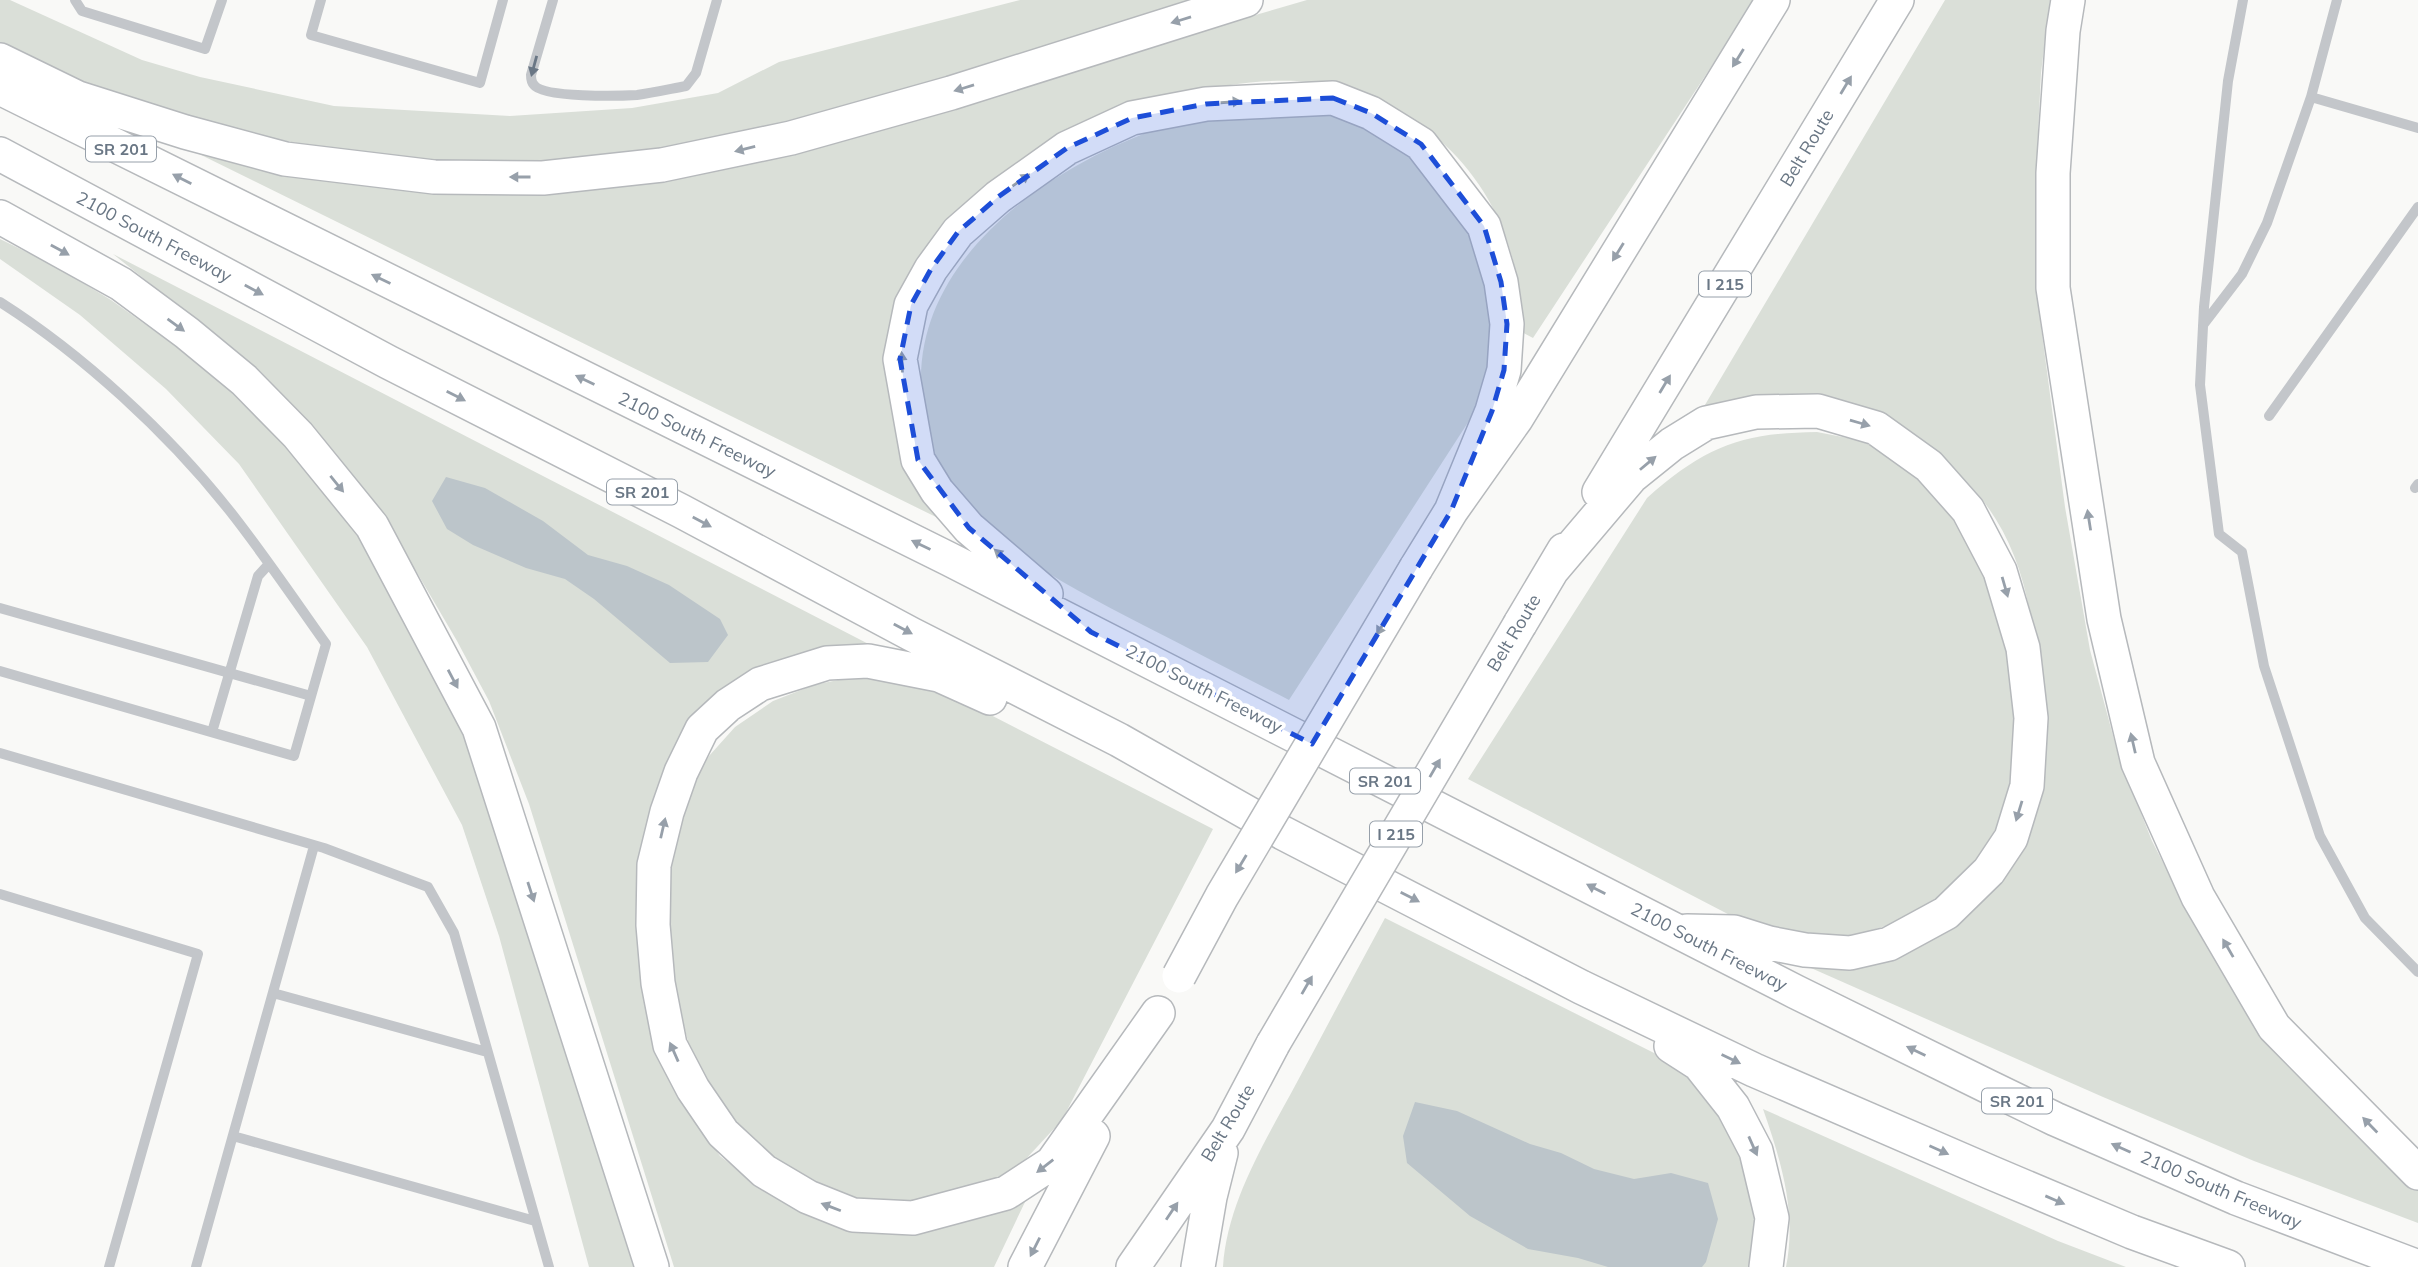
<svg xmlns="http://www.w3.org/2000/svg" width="2418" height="1267" font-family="Mulish,sans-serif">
<rect width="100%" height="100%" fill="#f9f9f7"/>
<path fill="#dadfd8" d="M0 0H10L142 60 200 77 334 106 510 116 632 108 718 93 779 62 1020 0H1223L765 133 666 153 484 166 368 157 220 128 150 109 33 62 0 45Z
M1307 0H1755L1533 338 1520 331C1526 205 1435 97 1309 82 1273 78 1224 84 1189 94 1172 99 1156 107 1140 114 1122 121 1075 136 1062 147 1043 161 1027 183 1011 200 974 239 938 277 902 316L924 497 938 518 191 150 525 189 1176 38Z
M1945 0H2050L2041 73 2035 194 2040 319 2065 507 2090 650 2119 758 2152 841 2201 937 2250 1011 2418 1186V1223L2254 1161 2103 1097 1811 968 1863 964 2000 876C2008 827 2017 778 2026 729 2030 707 2038 683 2038 660 2039 645 2033 628 2030 613 2015 531 1978 478 1907 436L1699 415Z
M1310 107 1398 137 1465 204 1498 333 1476 410 1289 700C1240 675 1192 650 1143 625 1099 602 1055 580 1015 551 1002 541 992 528 981 517 971 508 958 498 951 487 938 467 930 441 925 418 895 272 1039 171 1159 128 1208 111 1259 110 1310 107Z
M0 239 53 265 111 300 173 344 237 395 283 441 351 520 474 731 646 1267H589L499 936 462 825 367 647 239 464 166 389 80 315 0 259Z
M113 254 886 653 759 681 655 811 683 1102 720 1156 766 1192 804 1211 1013 1196 1025 1202 994 1267H674L529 804 489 701 457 641 416 571 315 428 261 372Z
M1817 432 1858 440 1895 455 1960 507 2016 668 2015 774 1999 829 1962 880 1932 903 1892 924 1846 938 1810 939 1747 924 1468 779 1647 498C1705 447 1740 433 1817 432Z
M857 676 904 680 983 711 1213 829 1062 1120 1025 1160 994 1181 909 1206 862 1203 825 1194 758 1156 692 1058 677 997 668 933 670 864 689 787 709 756 735 727 773 701 814 685Z
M1385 918 1682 1067 1751 1156 1760 1267H1223C1227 1202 1266 1140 1296 1084 1326 1028 1355 973 1385 918Z
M1763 1109 2058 1241 2126 1267H1786C1797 1212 1781 1161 1763 1109Z"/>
<path fill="#bcc5ca" d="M446 477 485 488 543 521 588 555 627 566 669 585 720 619 728 635 708 662 670 663 594 599 565 579 526 568 473 545 447 529 432 501Z
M1415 1102 1457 1111 1530 1144 1561 1153 1594 1169 1634 1179 1671 1173 1708 1183 1718 1219 1706 1262 1702 1267H1608L1578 1258 1528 1249 1470 1216 1407 1163 1403 1136Z"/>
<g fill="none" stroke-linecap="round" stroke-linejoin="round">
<defs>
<path id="motorway" d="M2068 0 2063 31 2053 173V288L2104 619 2138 763 2198 897 2274 1027 2418 1173
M0 60 78 98 185 132 285 159 434 177 543 178 662 165 791 138 951 93 1246 0
M0 88 949 559 1796 992 1989 1087 2055 1119 2236 1198 2418 1267
M0 154 388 362 681 511 911 634 1119 740 1283 833 1581 987 1754 1070 1992 1173 2132 1232 2228 1267
M0 217 121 284 187 333 244 380 298 435 372 526 479 728 652 1267
M1599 492 1897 0
M1416 568 1451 511 1516 419 1773 0
M1553 569 1631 477 1672 444 1706 423 1756 412 1818 411 1876 428 1929 466 1968 510 2000 571 2023 648 2031 718 2027 786 2011 838 1989 871 1946 913 1889 944 1850 953 1805 950 1769 943 1734 932 1687 931
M1046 594 969 528 937 491 918 460 900 359 911 305 931 269 958 232 998 197 1067 148 1132 118 1206 104 1333 98 1371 113 1421 144 1484 226 1501 282 1507 324 1504 370 1492 411 1451 511
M1520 624 1564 550
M990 698 939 675 868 661 827 663 760 684 728 705 702 729 681 772 667 812 654 865 653 925 658 983 670 1045 693 1089 723 1133 764 1171 808 1197 853 1215 913 1218 1006 1193 1052 1163 1158 1013
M1671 1046 1699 1064 1733 1107 1756 1151 1772 1218 1766 1267
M1025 1267 1093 1136
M1133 1267 1228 1129 1273 1044
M1198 1267 1210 1197 1221 1153"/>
</defs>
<use href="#motorway" stroke="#b6b9bc" stroke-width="36"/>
<path stroke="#c3c6ca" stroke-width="10" d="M75 0 82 11 205 49 222 0
M321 0 311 35 480 83 503 0
M553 0 531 75C531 78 532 83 534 85 543 98 620 96 637 95 653 93 670 89 686 86L696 73 717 0
M2243 0 2228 81 2204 307 2200 385 2219 534 2242 552 2264 666 2320 836 2365 918 2418 972
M2337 0 2311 97 2418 128
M0 302C82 354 168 433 229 510 263 553 294 599 326 644L294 756 0 671
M2203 325 2242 274 2267 223 2311 97
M2269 416 2418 207
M2415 488 2418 484
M0 608 311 696
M212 732 258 576 269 564
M0 753 324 848 428 887 454 933 549 1267
M0 894 198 954 109 1267
M273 993 487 1052
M233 1136 535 1221
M196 1267 314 846"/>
<use href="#motorway" stroke="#fff" stroke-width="33"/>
<defs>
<path id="motorway-bridge" d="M1179 976 1222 896 1416 568
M1273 1044 1520 624"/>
</defs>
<use href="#motorway-bridge" stroke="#b6b9bc" stroke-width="36" stroke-linecap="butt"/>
<use href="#motorway-bridge" stroke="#fff" stroke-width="33"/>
</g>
<defs><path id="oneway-solid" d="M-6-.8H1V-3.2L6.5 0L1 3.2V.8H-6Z" transform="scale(1.75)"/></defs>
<g fill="#97a0aa">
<use href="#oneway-solid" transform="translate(1181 20) rotate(163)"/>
<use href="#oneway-solid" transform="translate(1738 58) rotate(122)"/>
<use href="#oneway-solid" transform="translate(1846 85) rotate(-59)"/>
<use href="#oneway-solid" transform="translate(964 88) rotate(163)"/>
<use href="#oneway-solid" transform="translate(1231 102) rotate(-4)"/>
<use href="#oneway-solid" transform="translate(745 149) rotate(166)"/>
<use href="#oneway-solid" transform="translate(520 177) rotate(-180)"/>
<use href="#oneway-solid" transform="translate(182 179) rotate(-153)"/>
<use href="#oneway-solid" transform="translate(1021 180) rotate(-35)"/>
<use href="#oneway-solid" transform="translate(60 250) rotate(29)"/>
<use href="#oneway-solid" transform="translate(1618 252) rotate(122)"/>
<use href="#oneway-solid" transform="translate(381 279) rotate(-154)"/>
<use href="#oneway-solid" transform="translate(254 290) rotate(28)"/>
<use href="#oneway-solid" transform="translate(176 325) rotate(36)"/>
<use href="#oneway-solid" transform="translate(902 362) rotate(-92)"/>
<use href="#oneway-solid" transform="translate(585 380) rotate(-154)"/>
<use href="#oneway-solid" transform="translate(1665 384) rotate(-59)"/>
<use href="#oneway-solid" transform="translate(456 396) rotate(27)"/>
<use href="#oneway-solid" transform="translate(1860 423) rotate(16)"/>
<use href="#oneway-solid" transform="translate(1648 463) rotate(-40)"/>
<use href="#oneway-solid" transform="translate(337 484) rotate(51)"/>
<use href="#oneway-solid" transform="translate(2089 520) rotate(-99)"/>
<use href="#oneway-solid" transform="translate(702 522) rotate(28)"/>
<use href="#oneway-solid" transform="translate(921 545) rotate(-154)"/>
<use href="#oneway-solid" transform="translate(1002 556) rotate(-139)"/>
<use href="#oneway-solid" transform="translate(2005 587) rotate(74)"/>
<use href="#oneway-solid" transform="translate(1382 626) rotate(121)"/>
<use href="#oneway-solid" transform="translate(903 629) rotate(28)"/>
<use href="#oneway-solid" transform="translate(453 679) rotate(62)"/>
<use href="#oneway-solid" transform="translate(2133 743) rotate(-103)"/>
<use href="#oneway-solid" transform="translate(1435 768) rotate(-60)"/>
<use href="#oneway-solid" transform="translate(2019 811) rotate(107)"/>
<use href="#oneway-solid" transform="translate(663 828) rotate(-77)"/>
<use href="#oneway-solid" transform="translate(1241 864) rotate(121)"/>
<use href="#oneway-solid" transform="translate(1596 889) rotate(-153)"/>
<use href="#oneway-solid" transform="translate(531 892) rotate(72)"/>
<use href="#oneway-solid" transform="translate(1410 897) rotate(27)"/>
<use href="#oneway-solid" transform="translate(2228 948) rotate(-120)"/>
<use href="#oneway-solid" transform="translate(1307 985) rotate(-60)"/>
<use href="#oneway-solid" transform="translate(1916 1051) rotate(-154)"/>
<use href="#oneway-solid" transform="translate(674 1052) rotate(-114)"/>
<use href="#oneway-solid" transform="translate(1731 1059) rotate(26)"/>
<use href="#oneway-solid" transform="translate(2370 1125) rotate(-134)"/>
<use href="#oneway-solid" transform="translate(1753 1146) rotate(66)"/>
<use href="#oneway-solid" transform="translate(2121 1148) rotate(-156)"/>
<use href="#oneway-solid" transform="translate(1939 1150) rotate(24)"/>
<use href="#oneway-solid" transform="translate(1045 1166) rotate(142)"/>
<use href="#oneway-solid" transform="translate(2055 1200) rotate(23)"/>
<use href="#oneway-solid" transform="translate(831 1207) rotate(-159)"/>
<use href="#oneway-solid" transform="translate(1172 1211) rotate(-56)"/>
<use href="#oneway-solid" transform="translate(1035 1247) rotate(117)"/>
</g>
<use fill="#6a7785" href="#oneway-solid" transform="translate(534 66) rotate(105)"/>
<path fill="#1d4ed8" fill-opacity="0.2" stroke="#1d4ed8" stroke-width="5" stroke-dasharray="14 9" stroke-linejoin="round" d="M1333 98 1371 113 1421 144 1484 226 1501 282 1507 324 1504 370 1492 411 1451 511 1312 744 1091 632 969 528 918 460 900 359 911 305 931 269 958 232 998 197 1067 148 1132 118 1206 104Z"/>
<g text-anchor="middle" stroke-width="7" stroke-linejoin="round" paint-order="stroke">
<g fill="#fff" stroke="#97a0aa" stroke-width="2">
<rect x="86" y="136.5" width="70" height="25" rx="5"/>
<rect x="1699" y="271.5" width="52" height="25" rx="5"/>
<rect x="607" y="479.5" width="70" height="25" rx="5"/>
<rect x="1350" y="768.5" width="70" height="25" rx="5"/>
<rect x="1370" y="821.5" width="52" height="25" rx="5"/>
<rect x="1982" y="1088.5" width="70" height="25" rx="5"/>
</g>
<g font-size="16" font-weight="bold" fill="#6a7785">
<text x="121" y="155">SR 201</text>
<text x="1725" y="290">I 215</text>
<text x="642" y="498">SR 201</text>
<text x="1385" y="787">SR 201</text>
<text x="1396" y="840">I 215</text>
<text x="2017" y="1107">SR 201</text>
</g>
<g font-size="18" fill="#6a7785" stroke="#fff">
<text transform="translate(1807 148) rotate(-59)" y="6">Belt Route</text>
<text transform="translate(154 237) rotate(28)" y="6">2100 South Freeway</text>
<text transform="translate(697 435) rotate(26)" y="6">2100 South Freeway</text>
<text transform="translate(1514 633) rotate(-59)" y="6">Belt Route</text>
<text transform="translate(1204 689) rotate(27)" y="6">2100 South Freeway</text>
<text transform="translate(1709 947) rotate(27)" y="6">2100 South Freeway</text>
<text transform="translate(1228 1123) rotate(-59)" y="6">Belt Route</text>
<text transform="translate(2221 1190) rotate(23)" y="6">2100 South Freeway</text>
</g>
</g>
</svg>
